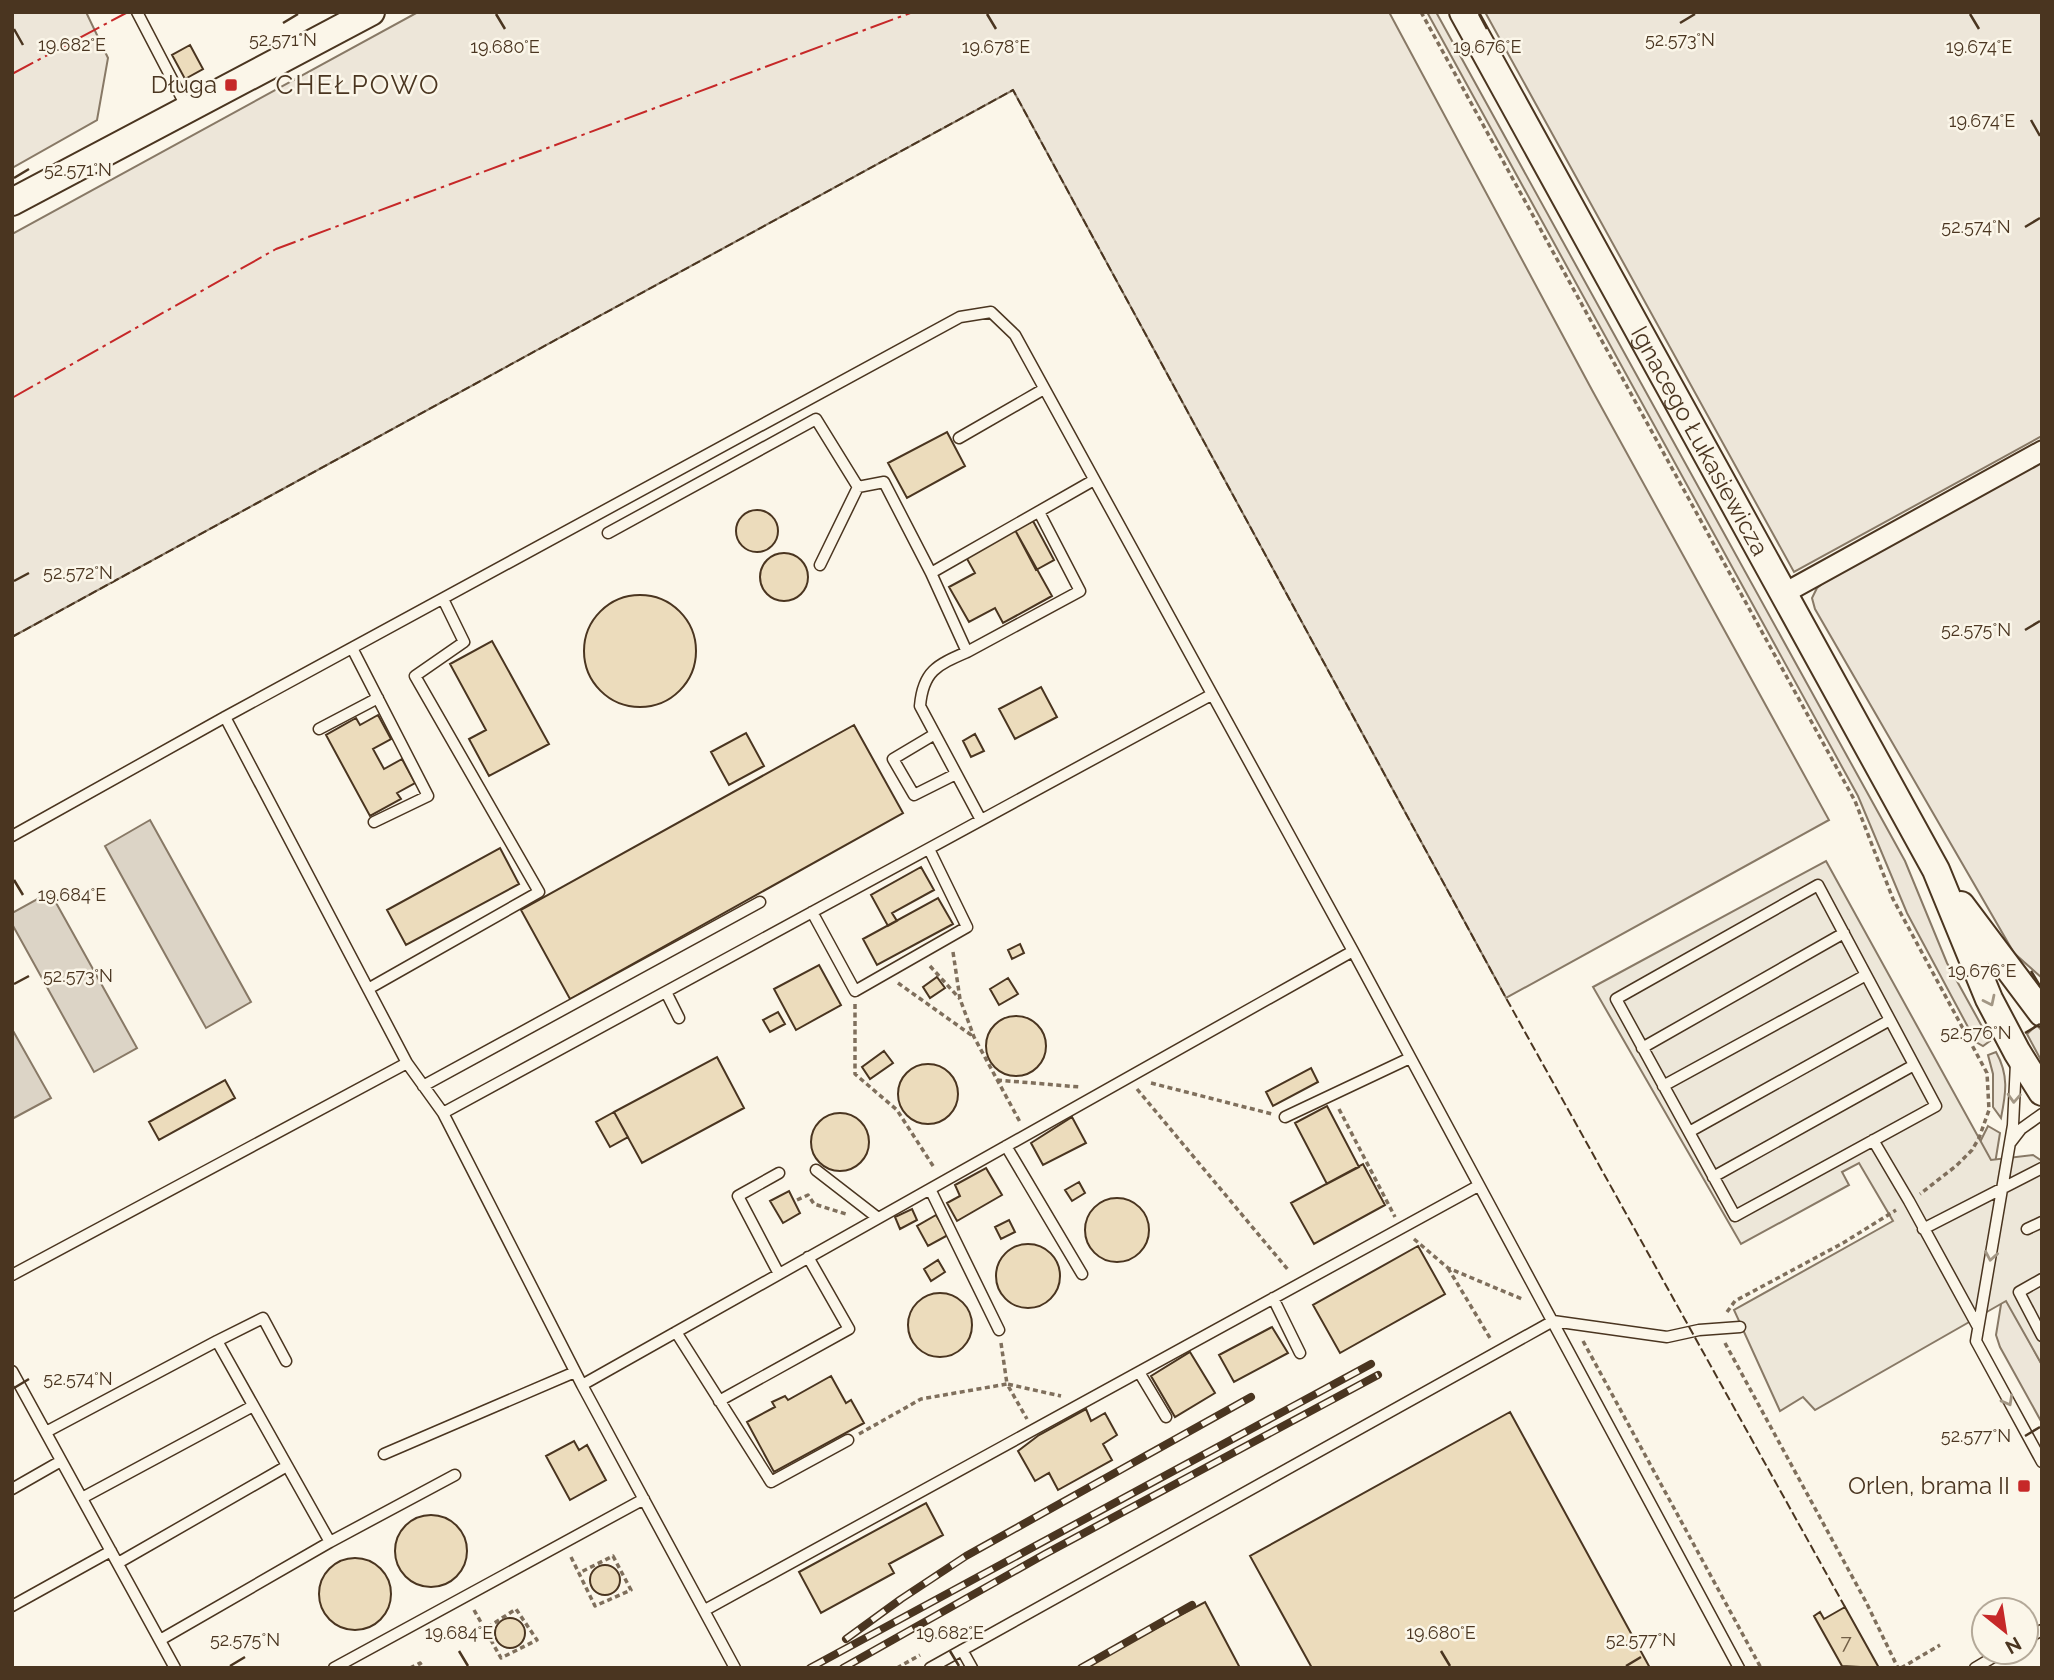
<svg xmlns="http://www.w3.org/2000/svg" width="2054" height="1680" font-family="Raleway,sans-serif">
<rect width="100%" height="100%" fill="#fbf6e9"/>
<path fill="#ede6d9" stroke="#887966" stroke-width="2" d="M12 12H86L108 58 97 120 12 168Z
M418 12H1389L1592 390 1829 820 1506 998 1013 90 12 637V234Z
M1427 12H1436L1905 861 1947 963 1990 1041 1983 1046 1976 1042 1907 913 1858 796Z
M1485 12H2042V436L1794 572Z
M2042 457V978L2014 953 1815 609 1812 598 1817 588 1831 577Z
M2037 1025 2042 1031V1062L2027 1034Z
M1996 1052C2009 1075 2006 1093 2001 1118L1993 1107V1074L1988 1055Z
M1988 1126 2000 1133 1993 1176 1974 1154Z
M2003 1292 2042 1365V1423L2000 1347 1996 1335Z"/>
<path fill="#ede7d9" stroke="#887966" stroke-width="2" d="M1826 861 1991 1160 2033 1155 2042 1161V1365L2006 1301 1815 1410 1803 1397 1780 1411 1734 1310 1893 1221 1859 1163 1842 1172 1849 1185 1741 1244 1593 987Z"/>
<path fill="#dcd4c6" stroke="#887966" stroke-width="2" d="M150 820 251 1002 206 1028 105 846Z
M50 892 137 1048 94 1072 12 924V913Z
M12 1029 51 1098 12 1119Z"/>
<path fill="#ecdcbc" stroke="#4a3520" stroke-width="2" d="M190 45 203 69 185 79 172 55Z
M947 432 965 466 907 498 888 463Z
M736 531a21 21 0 1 1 42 0a21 21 0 1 1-42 0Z
M1033 521 1054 560 1036 570 1015 530Z
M1015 530 1052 596 1003 623 995 608 969 622 949 587 975 573 966 557Z
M760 577a24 24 0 1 1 48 0a24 24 0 1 1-48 0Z
M584 651a56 56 0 1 1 112 0a56 56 0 1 1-112 0Z
M492 641 549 744 489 776 469 739 486 730 450 664Z
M1041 687 1057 717 1015 739 999 709Z
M378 715 391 739 373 749 384 769 402 759 415 783 397 793 401 799 370 816 326 735 356 718 360 725Z
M854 725 903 813 570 999 521 910Z
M746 733 764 766 729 785 711 752Z
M975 734 984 751 971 757 963 741Z
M500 848 519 884 406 945 387 910Z
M921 867 934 890 892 913 897 921 888 926 871 895Z
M938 898 953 924 877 965 863 939Z
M1020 944 1024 953 1012 959 1008 950Z
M819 965 841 1005 796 1030 774 989Z
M937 977 945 988 930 998 923 987Z
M1008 978 1018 994 999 1005 990 989Z
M778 1012 785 1024 770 1032 763 1020Z
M986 1046a30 30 0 1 1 60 0a30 30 0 1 1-60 0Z
M884 1051 893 1063 870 1079 862 1067Z
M717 1057 744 1108 642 1163 614 1112Z
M898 1094a30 30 0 1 1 60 0a30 30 0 1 1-60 0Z
M1311 1068 1318 1082 1273 1106 1266 1092Z
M225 1080 235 1098 159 1140 149 1122Z
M1327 1106 1359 1167 1327 1184 1295 1123Z
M614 1112 628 1137 610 1147 596 1122Z
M811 1142a29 29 0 1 1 58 0a29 29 0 1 1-58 0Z
M1072 1117 1086 1143 1043 1165 1031 1143Z
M1363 1164 1385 1205 1314 1244 1291 1203Z
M986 1168 1002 1195 957 1221 947 1203 960 1196 955 1185Z
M1079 1182 1085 1193 1072 1201 1065 1190Z
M789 1191 800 1213 783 1223 770 1201Z
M1085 1230a32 32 0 1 1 64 0a32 32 0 1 1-64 0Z
M912 1209 917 1220 900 1229 895 1217Z
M936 1215 948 1235 928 1246 917 1226Z
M1009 1220 1015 1232 1001 1239 995 1227Z
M996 1276a32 32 0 1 1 64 0a32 32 0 1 1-64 0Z
M1418 1246 1445 1294 1340 1353 1313 1305Z
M938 1260 945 1272 931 1281 924 1269Z
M908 1325a32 32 0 1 1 64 0a32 32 0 1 1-64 0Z
M1272 1327 1288 1353 1234 1382 1219 1355Z
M1190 1352 1215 1393 1175 1417 1151 1376Z
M831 1376 846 1403 851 1400 864 1423 774 1472 747 1422 775 1407 772 1402 785 1396 788 1400Z
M1086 1409 1091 1421 1105 1413 1117 1435 1103 1444 1112 1460 1058 1490 1049 1473 1035 1481 1018 1451 1039 1435Z
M1510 1412 1650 1668H1312L1250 1556Z
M574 1441 579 1450 587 1445 606 1480 570 1500 546 1456Z
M926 1503 943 1535 889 1564 894 1573 821 1613 799 1572Z
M395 1551a36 36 0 1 1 72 0a36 36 0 1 1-72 0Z
M319 1594a36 36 0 1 1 72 0a36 36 0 1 1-72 0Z
M590 1580a15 15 0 1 1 30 0a15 15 0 1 1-30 0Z
M1205 1602 1240 1668H1082Z
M1845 1607 1879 1668 1842 1666 1814 1616 1820 1612 1824 1619Z
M495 1633a15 15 0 1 1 30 0a15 15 0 1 1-30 0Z"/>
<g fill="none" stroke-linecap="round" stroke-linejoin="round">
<defs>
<path id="service" d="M137 12 187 108
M959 438 1044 389
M608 533 816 419 858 487 884 482 931 573 1094 480
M820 565 858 487
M931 573 967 652 1080 591 1039 512
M352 648 428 796 374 822
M967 652C937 665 923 671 920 706L981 820
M225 717 407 1063 443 1113 582 1385 735 1668
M319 729 378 698
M935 734 893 759 914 795 956 774
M12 836 225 717 960 317 991 312 1015 335 1353 951 1739 1668
M1818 885 1936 1106 1735 1216 1616 999Z
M812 912 855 991 967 927 929 849
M368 989 539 892 415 676 464 642 443 599
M666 992 679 1018
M1642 1048 1844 933
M2016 1063 2013 1125 1976 1341 2042 1462
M423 1086 760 902
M1663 1086 1866 975
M443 1113 1211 695
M1285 1117 1410 1058
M1689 1132 1890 1020
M1873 1140 1909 1201 1978 1327
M2011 1142 2021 1129 2042 1114
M1006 1146 1082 1274
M816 1170 878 1218
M779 1173 738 1196 779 1274
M1713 1177 1914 1065
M930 1189 999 1330
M1923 1229 2042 1168
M2027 1229 2042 1222
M12 1275 407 1063
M2042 1279 2019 1292 2042 1336
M1273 1298 1300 1353
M676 1332 771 1482 848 1440
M217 1341 263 1318 286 1361
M12 1371 175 1668
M1139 1372 1166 1417
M582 1385 1353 951
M719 1401 849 1329 808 1257
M46 1432 217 1341 330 1542 160 1640
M384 1454 575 1372
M12 1489 61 1461
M82 1498 253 1406
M330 1542 455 1475
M118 1563 287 1466
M12 1606 111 1551
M705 1610 1478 1186
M2026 1639 2042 1630
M962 1650 972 1668
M334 1668 644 1499
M930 1668 1553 1321 1667 1337 1699 1330 1740 1327
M1975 1668 2002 1652"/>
<path id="minor" d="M1783 594 2042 451"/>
<g id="secondary">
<path id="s1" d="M1463 12 1936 870 1989 999 2017 1052 2042 1092"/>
<path d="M12 202 371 12"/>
<path d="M1961 905 2042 1013"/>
</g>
</defs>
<use href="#service" stroke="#4a3520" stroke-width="13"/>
<use href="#minor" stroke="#4a3520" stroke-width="23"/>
<use href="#secondary" stroke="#4a3520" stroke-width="30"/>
<path stroke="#7f6f5c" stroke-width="3.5" stroke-dasharray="5 3.5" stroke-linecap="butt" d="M1421 12 1855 801 1893 899 1987 1073 1989 1110 1979 1138 1972 1150 1956 1166 1920 1194
M953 952 960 999 974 1037 1020 1122
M930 966 960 999
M898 983 974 1037
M855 1004V1074L897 1110 935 1169
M997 1080 1080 1087
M1151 1083 1272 1114
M1137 1089 1289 1271
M1339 1109 1395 1217
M797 1200 808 1195 814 1204 846 1214
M1414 1239 1448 1268 1522 1299
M1448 1268 1490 1338
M1727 1312 1735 1301 1843 1243 1896 1210
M1583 1341 1761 1668
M1001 1343 1007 1384 1061 1396
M1725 1343 1866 1602 1898 1668
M859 1434 921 1399 1007 1384 1027 1419
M571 1557 595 1606 631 1590 613 1556 579 1573
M474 1610 501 1658 537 1640 516 1609 485 1629
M410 1668 420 1663 423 1668
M897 1668 920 1655
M1901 1668 1940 1645"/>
<use href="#service" stroke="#fbf6e9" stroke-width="10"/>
<use href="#minor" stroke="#fbf6e9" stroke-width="19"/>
<use href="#secondary" stroke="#fbf6e9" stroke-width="26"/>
<defs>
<path id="rail" d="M846 1639 901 1599 966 1556 1251 1397
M810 1668 1371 1364
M843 1668 1045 1554 1378 1375
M1081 1668 1192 1605"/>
</defs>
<use href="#rail" stroke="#4a3520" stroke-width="8"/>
<use href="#rail" stroke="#fbf6e9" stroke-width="5" stroke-dasharray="16" stroke-linecap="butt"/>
<path stroke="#4a3520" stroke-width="2" stroke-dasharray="9 3.5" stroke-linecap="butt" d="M12 637 1013 90 1506 998 1845 1607"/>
<path stroke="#c62828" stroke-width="2" stroke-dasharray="24 5 3.5 5" stroke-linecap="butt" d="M12 74 128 12
M12 398 276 249 913 12"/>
</g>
<defs><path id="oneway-chevron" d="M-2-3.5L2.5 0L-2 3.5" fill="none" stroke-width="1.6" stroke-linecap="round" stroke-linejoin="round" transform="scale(1.75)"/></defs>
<g stroke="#a29684">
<use href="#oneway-chevron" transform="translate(1990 1001) rotate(64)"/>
<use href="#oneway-chevron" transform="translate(2014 1098) rotate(93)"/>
<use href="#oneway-chevron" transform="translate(1991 1256) rotate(100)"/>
<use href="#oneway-chevron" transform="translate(2008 1401) rotate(61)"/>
</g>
<path fill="none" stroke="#4a3520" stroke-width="2.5" d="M496 14 505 29M987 14 996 29M1479 14 1487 29M1970 14 1979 29M283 23 298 14M1680 23 1695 14M14 29 23 45M2031 120 2040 136M14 178 29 169M2025 227 2040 218M14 581 29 573M2025 630 2040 621M14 880 23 895M2031 971 2040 986M14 984 29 976M2025 1033 2040 1024M14 1388 29 1379M2025 1436 2040 1427M459 1651 468 1666M950 1651 959 1666M1441 1651 1450 1666M230 1666 245 1657M1626 1666 1641 1657"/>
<g fill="#c62828" stroke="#fbf6e9" stroke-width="2.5">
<rect x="224" y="78" width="14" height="14" rx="3.5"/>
<rect x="2017" y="1479" width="14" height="14" rx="3.5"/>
</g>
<g text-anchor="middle" stroke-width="5" stroke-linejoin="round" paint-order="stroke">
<g font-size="21" fill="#725f47">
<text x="1846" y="1649">7</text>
</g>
<g font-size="24" fill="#4a3520" stroke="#fbf6e9" text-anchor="end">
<text x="217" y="93">Długa</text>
<text x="2010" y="1494">Orlen, brama II</text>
</g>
<g font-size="24" fill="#4a3520" stroke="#fbf6e9">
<text dy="8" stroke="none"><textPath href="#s1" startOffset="490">Ignacego Łukasiewicza</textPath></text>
</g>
<g font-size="26" letter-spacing="2" fill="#4a3520" stroke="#fbf6e9">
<text x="358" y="94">CHEŁPOWO</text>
</g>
</g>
<g font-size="18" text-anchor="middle" fill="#4a3520" stroke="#fbf6e9" stroke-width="5" stroke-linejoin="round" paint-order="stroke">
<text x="283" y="46">52.571°N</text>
<text x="1680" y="46">52.573°N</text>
<text x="72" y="51">19.682°E</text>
<text x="505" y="53">19.680°E</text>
<text x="996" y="53">19.678°E</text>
<text x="1487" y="53">19.676°E</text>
<text x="1979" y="53">19.674°E</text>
<text x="1982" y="127">19.674°E</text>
<text x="78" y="176">52.571°N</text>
<text x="1976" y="233">52.574°N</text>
<text x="78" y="579">52.572°N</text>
<text x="1976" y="636">52.575°N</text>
<text x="72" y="901">19.684°E</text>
<text x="1982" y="977">19.676°E</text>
<text x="78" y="982">52.573°N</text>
<text x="1976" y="1039">52.576°N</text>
<text x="78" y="1385">52.574°N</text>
<text x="1976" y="1442">52.577°N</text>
<text x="459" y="1639">19.684°E</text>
<text x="950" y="1639">19.682°E</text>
<text x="1441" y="1639">19.680°E</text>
<text x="245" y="1646">52.575°N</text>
<text x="1641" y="1646">52.577°N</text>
</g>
<rect width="2054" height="1680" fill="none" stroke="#4a3520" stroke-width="28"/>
<g transform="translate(2005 1631) rotate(150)"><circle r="33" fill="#fbf6e9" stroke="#b4a999" stroke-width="2"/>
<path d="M0-5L12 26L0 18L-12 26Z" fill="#c62828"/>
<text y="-10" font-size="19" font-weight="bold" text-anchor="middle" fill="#4a3520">N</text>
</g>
</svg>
